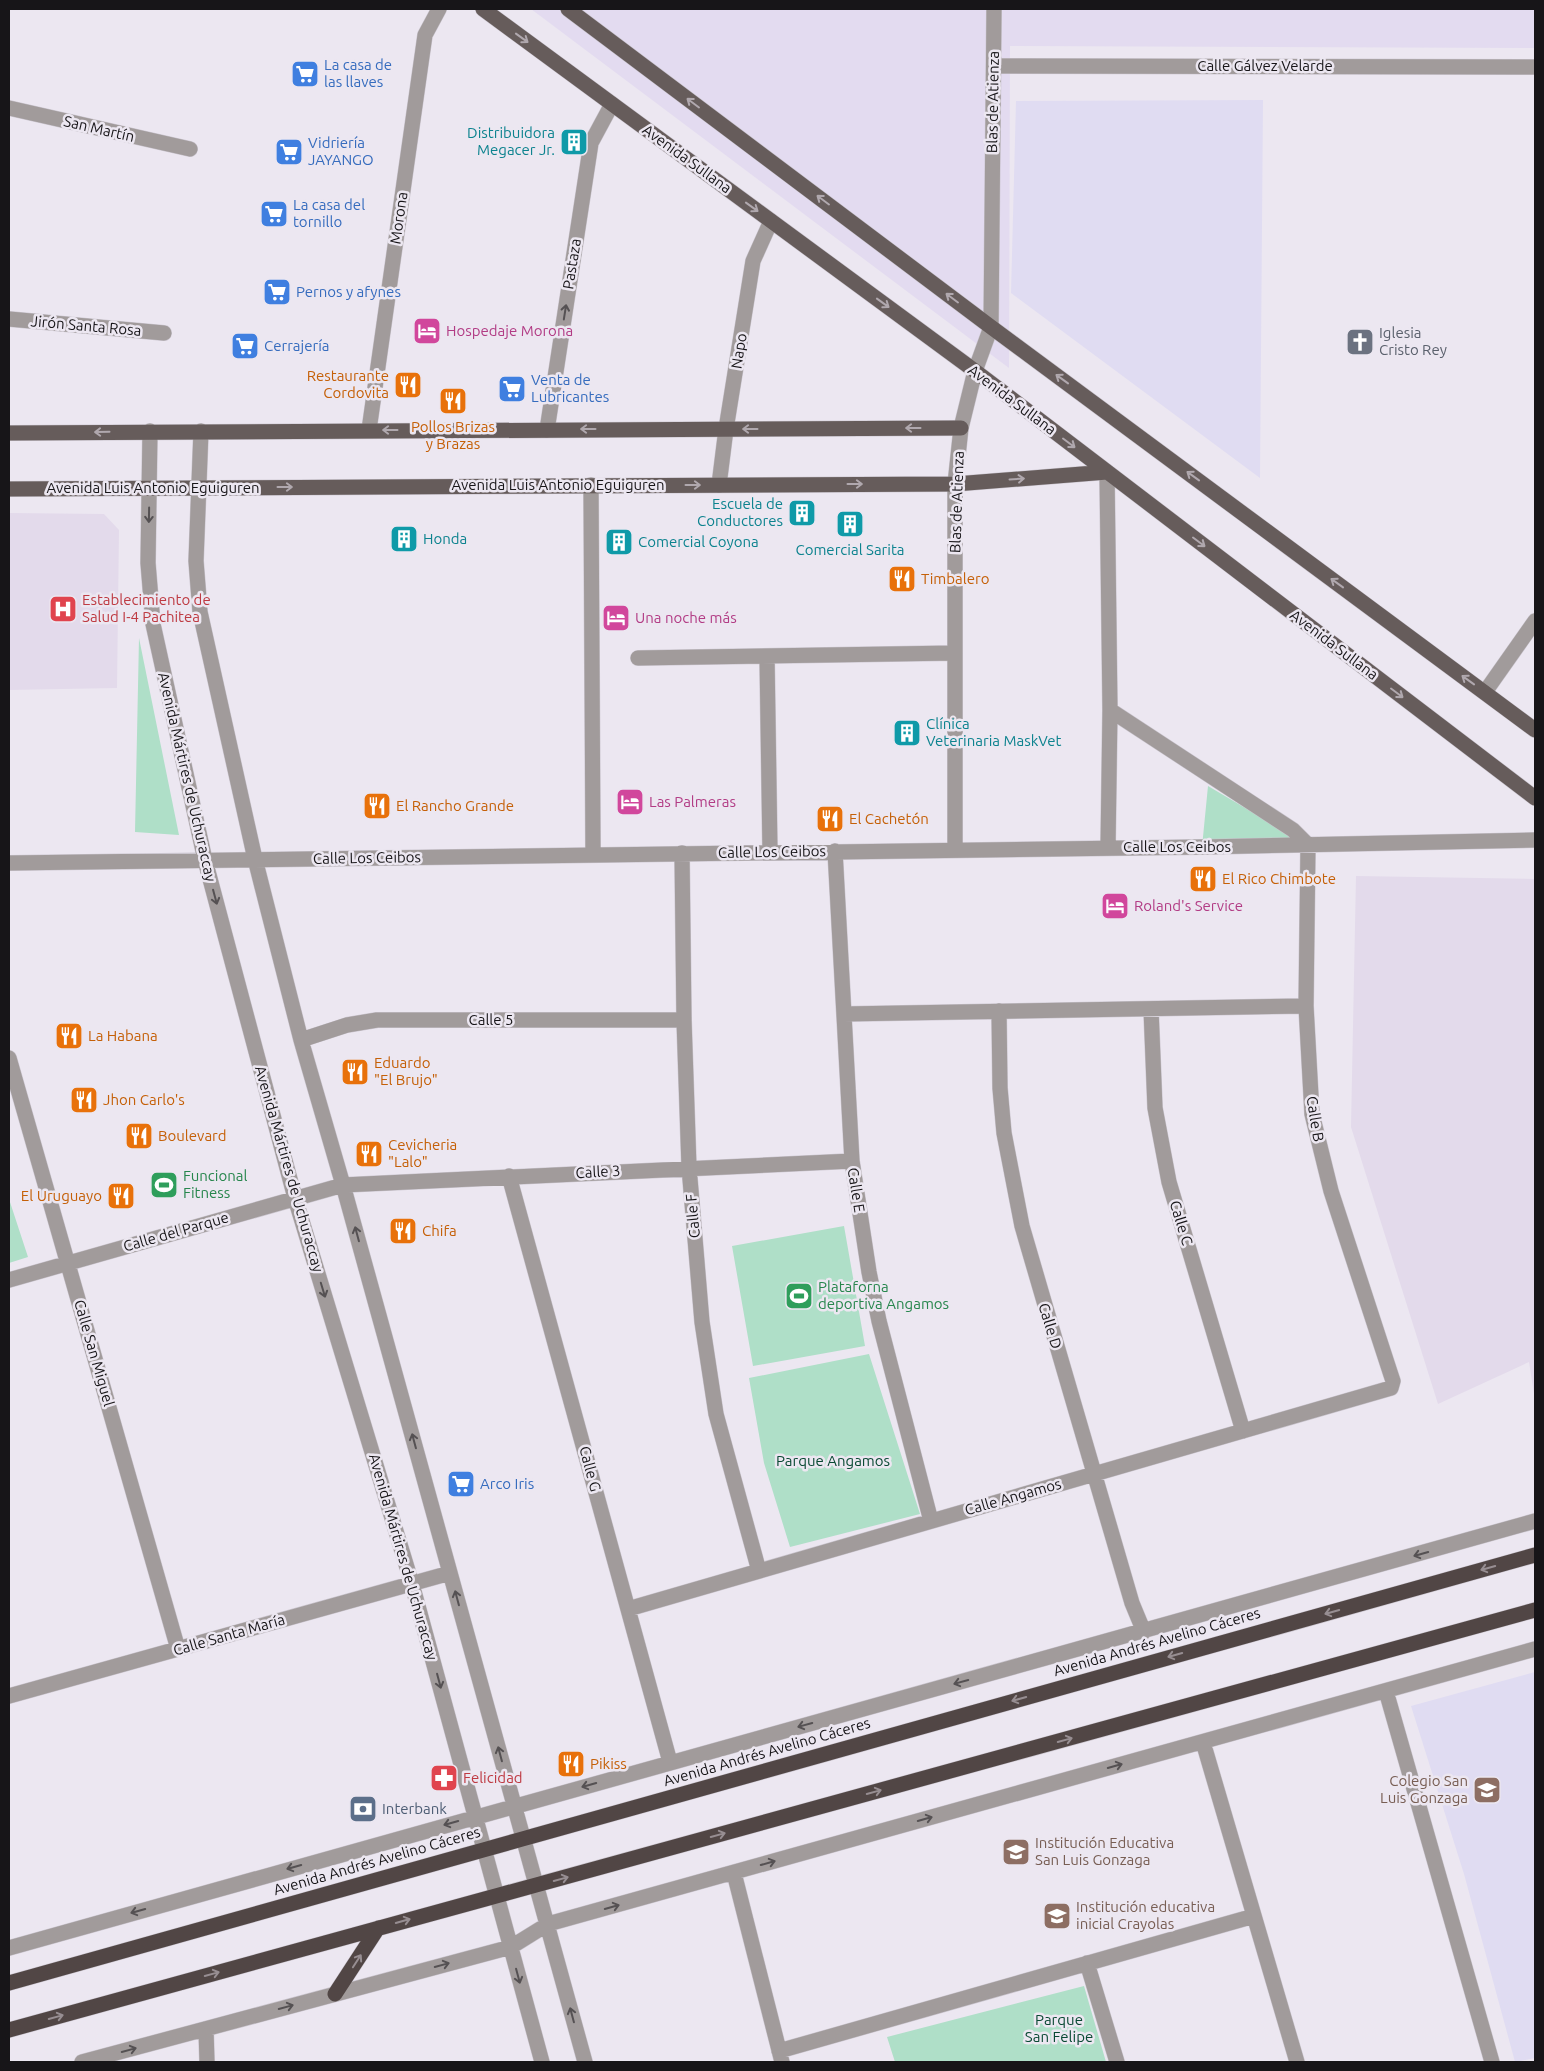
<svg xmlns="http://www.w3.org/2000/svg" width="1544" height="2071" font-family="Ubuntu,sans-serif">
<rect width="100%" height="100%" fill="#ece7f1"/>
<path fill="#e3dbf0" d="M531 9H1535V48L1010 46 1009 368Z"/>
<path fill="#e3daeb" d="M9 513 104 514 119 530 117 688 9 690Z
M1356 876 1535 879V1400L1529 1362 1438 1404 1351 1127Z"/>
<path fill="#e0dcf2" d="M1263 100 1260 478 1011 293 1016 101Z
M1535 1672V2058L1515 2062 1464 1874 1411 1706Z"/>
<path fill="#afdfc8" d="M139 638 179 835 135 832Z
M1208 786 1308 845 1202 847Z
M9 1199 28 1257 9 1263Z
M844 1226 865 1346 753 1366 732 1246Z
M869 1354 920 1514 790 1547 764 1463 749 1378Z
M1084 1986 1106 2062H895L887 2037Z"/>
<g fill="none" stroke-linecap="round" stroke-linejoin="round">
<defs>
<path id="minor" d="M994 66 1535 67
M9 108 190 149
M9 319 164 333
M369 430 425 35 439 9
M547 430 591 143 612 104
M150 431 148 563 153 624 205 860 295 1198 412 1584 542 2062
M201 431 196 561 200 612 255 859 301 1040 343 1185 585 2062
M1107 472 1110 710 1108 847
M591 485 593 854
M719 485 726 429 753 261 771 221
M767 656 770 852
M638 658 955 653
M1485 692 1535 621
M955 850V484L961 428 975 371 991 327 994 9
M835 851 852 1161 869 1272 879 1321 931 1521
M682 853 684 1020 689 1167 702 1322 716 1414 759 1571
M9 863 1202 847 1535 840
M1151 1009 1155 1108 1169 1182 1243 1431
M999 1011 1000 1088 1004 1133 1022 1226 1132 1603 1144 1632
M844 1014 1306 1006
M301 1040 347 1025 377 1020H684
M9 1058 178 1649
M509 1176 670 1762
M9 1280 343 1185 852 1161
M628 1609 1391 1388 1393 1381 1391 1375 1331 1191 1312 1114 1306 1006 1308 845 1293 830 1110 710
M1386 1691 1492 2062
M9 1696 450 1573
M1203 1742 1297 2062
M734 1873 782 2062
M9 1948 1535 1521
M1087 1963 1117 2062
M206 2029 207 2062
M779 2051 1254 1916
M82 2062 511 1947 548 1924 1535 1649"/>
<path id="major" d="M483 9 975 371 1535 798
M568 9 991 327 1535 730
M9 433 961 428
M9 489 955 484 1107 472"/>
<path id="highway" d="M9 1983 1535 1555
M335 1994 378 1928
M9 2030 1535 1610"/>
</defs>
<use href="#minor" stroke="#cac5ce" stroke-width="16"/>
<use href="#major" stroke="#cac5ce" stroke-width="16"/>
<use href="#highway" stroke="#cac5ce" stroke-width="16"/>
<use href="#minor" stroke="#a19b9b" stroke-width="15"/>
<use href="#major" stroke="#665c5b" stroke-width="15"/>
<use href="#highway" stroke="#514645" stroke-width="15"/>
</g>
<defs><path id="oneway-shaft" d="M-6 0H5M1.5-3L5.5 0L1.5 3" fill="none" stroke-width="1.6" stroke-linecap="round" stroke-linejoin="round" transform="scale(1.25)"/></defs>
<g stroke="#b0a8ae">
<use href="#oneway-shaft" transform="translate(522 38) rotate(36)"/>
<use href="#oneway-shaft" transform="translate(693 103) rotate(-143)"/>
<use href="#oneway-shaft" transform="translate(823 200) rotate(-143)"/>
<use href="#oneway-shaft" transform="translate(752 207) rotate(36)"/>
<use href="#oneway-shaft" transform="translate(952 298) rotate(-143)"/>
<use href="#oneway-shaft" transform="translate(883 303) rotate(36)"/>
<use href="#oneway-shaft" transform="translate(1062 379) rotate(-144)"/>
<use href="#oneway-shaft" transform="translate(913 428) rotate(180)"/>
<use href="#oneway-shaft" transform="translate(588 429) rotate(180)"/>
<use href="#oneway-shaft" transform="translate(750 429) rotate(180)"/>
<use href="#oneway-shaft" transform="translate(390 430) rotate(180)"/>
<use href="#oneway-shaft" transform="translate(102 432) rotate(179)"/>
<use href="#oneway-shaft" transform="translate(1069 443) rotate(37)"/>
<use href="#oneway-shaft" transform="translate(1193 476) rotate(-144)"/>
<use href="#oneway-shaft" transform="translate(1017 479) rotate(-4)"/>
<use href="#oneway-shaft" transform="translate(855 484)"/>
<use href="#oneway-shaft" transform="translate(693 485)"/>
<use href="#oneway-shaft" transform="translate(285 487)"/>
<use href="#oneway-shaft" transform="translate(1199 542) rotate(37)"/>
<use href="#oneway-shaft" transform="translate(1337 583) rotate(-144)"/>
<use href="#oneway-shaft" transform="translate(1468 680) rotate(-144)"/>
<use href="#oneway-shaft" transform="translate(1397 693) rotate(37)"/>
</g>
<g stroke="#555153">
<use href="#oneway-shaft" transform="translate(565 312) rotate(-81)"/>
<use href="#oneway-shaft" transform="translate(149 515) rotate(91)"/>
<use href="#oneway-shaft" transform="translate(215 897) rotate(75)"/>
<use href="#oneway-shaft" transform="translate(357 1234) rotate(-105)"/>
<use href="#oneway-shaft" transform="translate(323 1290) rotate(73)"/>
<use href="#oneway-shaft" transform="translate(414 1441) rotate(-105)"/>
<use href="#oneway-shaft" transform="translate(1421 1554) rotate(164)"/>
<use href="#oneway-shaft" transform="translate(457 1598) rotate(-105)"/>
<use href="#oneway-shaft" transform="translate(439 1681) rotate(75)"/>
<use href="#oneway-shaft" transform="translate(961 1682) rotate(165)"/>
<use href="#oneway-shaft" transform="translate(805 1725) rotate(165)"/>
<use href="#oneway-shaft" transform="translate(500 1754) rotate(-105)"/>
<use href="#oneway-shaft" transform="translate(1115 1766) rotate(-16)"/>
<use href="#oneway-shaft" transform="translate(589 1785) rotate(164)"/>
<use href="#oneway-shaft" transform="translate(925 1819) rotate(-16)"/>
<use href="#oneway-shaft" transform="translate(451 1823) rotate(164)"/>
<use href="#oneway-shaft" transform="translate(768 1863) rotate(-16)"/>
<use href="#oneway-shaft" transform="translate(294 1867) rotate(164)"/>
<use href="#oneway-shaft" transform="translate(612 1907) rotate(-16)"/>
<use href="#oneway-shaft" transform="translate(138 1911) rotate(164)"/>
<use href="#oneway-shaft" transform="translate(442 1965) rotate(-15)"/>
<use href="#oneway-shaft" transform="translate(518 1976) rotate(75)"/>
<use href="#oneway-shaft" transform="translate(286 2007) rotate(-15)"/>
<use href="#oneway-shaft" transform="translate(572 2015) rotate(-105)"/>
<use href="#oneway-shaft" transform="translate(129 2050) rotate(-15)"/>
</g>
<g stroke="#978e92">
<use href="#oneway-shaft" transform="translate(1488 1568) rotate(164)"/>
<use href="#oneway-shaft" transform="translate(1332 1612) rotate(164)"/>
<use href="#oneway-shaft" transform="translate(1175 1655) rotate(164)"/>
<use href="#oneway-shaft" transform="translate(1019 1699) rotate(164)"/>
<use href="#oneway-shaft" transform="translate(1065 1740) rotate(-15)"/>
<use href="#oneway-shaft" transform="translate(874 1792) rotate(-15)"/>
<use href="#oneway-shaft" transform="translate(718 1835) rotate(-15)"/>
<use href="#oneway-shaft" transform="translate(561 1879) rotate(-15)"/>
<use href="#oneway-shaft" transform="translate(403 1921) rotate(-16)"/>
<use href="#oneway-shaft" transform="translate(357 1961) rotate(-57)"/>
<use href="#oneway-shaft" transform="translate(212 1974) rotate(-15)"/>
<use href="#oneway-shaft" transform="translate(56 2017) rotate(-15)"/>
</g>
<defs>
<symbol id="supermarket-square" viewBox="-11 -11 22 22"><rect x="-9" y="-9" width="18" height="18" rx="4" fill="#3f7fe0" stroke="#ece7f1"/><path d="M-6-5.5h2.5l.6 2H6L4.5 2H-2.5L-4.4-4H-6ZM-1.5 3.2a1.3 1.3 0 1 0 .1 0ZM3 3.2a1.3 1.3 0 1 0 .1 0Z" fill="#fff"/></symbol>
<symbol id="building-square" viewBox="-11 -11 22 22"><rect x="-9" y="-9" width="18" height="18" rx="4" fill="#0f9aa8" stroke="#ece7f1"/><path d="M-4-6H4V6H1V3H-1V6H-4ZM-2.5-4.3h1.7v1.8h-1.7ZM.8-4.3h1.7v1.8H.8ZM-2.5-1h1.7V.8h-1.7ZM.8-1h1.7V.8H.8Z" fill="#fff"/></symbol>
<symbol id="hotel-square" viewBox="-11 -11 22 22"><rect x="-9" y="-9" width="18" height="18" rx="4" fill="#d1479c" stroke="#ece7f1"/><path d="M-6-4.5h1.5V1H6V5H4.5V3h-9V5H-6ZM-4 0a1.8 1.8 0 1 1 3.6 0ZM.5 0V-2.5h3Q6-2.5 6 0Z" fill="#fff"/></symbol>
<symbol id="church-square" viewBox="-11 -11 22 22"><rect x="-9" y="-9" width="18" height="18" rx="4" fill="#6b7280" stroke="#ece7f1"/><path d="M-1.2-6h2.4v3.5h3.3v2.4h-3.3V6h-2.4V-.1h-3.3v-2.4h3.3Z" fill="#fff"/></symbol>
<symbol id="restaurant-square" viewBox="-11 -11 22 22"><rect x="-9" y="-9" width="18" height="18" rx="4" fill="#e8710a" stroke="#ece7f1"/><path d="M-5-6h1v4h1v-4h1v4h1v-4h1v5L-1.5 .5V6h-2V.5L-5-1ZM5-6V6H3V1.5H1.5Q1.5-4 5-6Z" fill="#fff"/></symbol>
<symbol id="hospital-square" viewBox="-11 -11 22 22"><rect x="-9" y="-9" width="18" height="18" rx="4" fill="#e0444e" stroke="#ece7f1"/><path d="M-5-5h3v3.5h4V-5h3V5h-3V1.5h-4V5h-3Z" fill="#fff"/></symbol>
<symbol id="stadium-square" viewBox="-11 -11 22 22"><rect x="-9" y="-9" width="18" height="18" rx="4" fill="#2e9e5b" stroke="#ece7f1"/><path d="M0-5a6.5 5 0 1 0 0 10a6.5 5 0 1 0 0-10ZM-3.5-1.8h7v3.6h-7Z" fill="#fff"/></symbol>
<symbol id="pharmacy-square" viewBox="-11 -11 22 22"><rect x="-9" y="-9" width="18" height="18" rx="4" fill="#e0444e" stroke="#ece7f1"/><path d="M-2-6h4v4h4v4h-4v4h-4v-4h-4v-4h4Z" fill="#fff"/></symbol>
<symbol id="school-square" viewBox="-11 -11 22 22"><rect x="-9" y="-9" width="18" height="18" rx="4" fill="#8d6e63" stroke="#ece7f1"/><path d="M0-5L7-2L0 1L-7-2ZM-4 1L0 2.5L4 1V4Q0 6-4 4Z" fill="#fff"/></symbol>
<symbol id="bank-square" viewBox="-11 -11 22 22"><rect x="-9" y="-9" width="18" height="18" rx="4" fill="#5c6f8a" stroke="#ece7f1"/><path d="M-6-4H6V4H-6ZM0-2.3a2.3 2.3 0 1 0 0 4.6a2.3 2.3 0 1 0 0-4.6Z" fill="#fff"/></symbol>
</defs>
<g fill-rule="evenodd">
<use href="#supermarket-square" x="289" y="58" width="32" height="32"/>
<use href="#building-square" x="558" y="126" width="32" height="32"/>
<use href="#supermarket-square" x="273" y="136" width="32" height="32"/>
<use href="#supermarket-square" x="258" y="198" width="32" height="32"/>
<use href="#supermarket-square" x="261" y="276" width="32" height="32"/>
<use href="#hotel-square" x="411" y="315" width="32" height="32"/>
<use href="#church-square" x="1344" y="326" width="32" height="32"/>
<use href="#supermarket-square" x="229" y="330" width="32" height="32"/>
<use href="#restaurant-square" x="392" y="369" width="32" height="32"/>
<use href="#supermarket-square" x="496" y="373" width="32" height="32"/>
<use href="#restaurant-square" x="437" y="385" width="32" height="32"/>
<use href="#building-square" x="786" y="497" width="32" height="32"/>
<use href="#building-square" x="834" y="508" width="32" height="32"/>
<use href="#building-square" x="388" y="523" width="32" height="32"/>
<use href="#building-square" x="603" y="526" width="32" height="32"/>
<use href="#restaurant-square" x="886" y="563" width="32" height="32"/>
<use href="#hospital-square" x="47" y="593" width="32" height="32"/>
<use href="#hotel-square" x="600" y="602" width="32" height="32"/>
<use href="#building-square" x="891" y="717" width="32" height="32"/>
<use href="#hotel-square" x="614" y="786" width="32" height="32"/>
<use href="#restaurant-square" x="361" y="790" width="32" height="32"/>
<use href="#restaurant-square" x="814" y="803" width="32" height="32"/>
<use href="#restaurant-square" x="1187" y="863" width="32" height="32"/>
<use href="#hotel-square" x="1099" y="890" width="32" height="32"/>
<use href="#restaurant-square" x="53" y="1020" width="32" height="32"/>
<use href="#restaurant-square" x="339" y="1056" width="32" height="32"/>
<use href="#restaurant-square" x="68" y="1084" width="32" height="32"/>
<use href="#restaurant-square" x="123" y="1120" width="32" height="32"/>
<use href="#restaurant-square" x="353" y="1138" width="32" height="32"/>
<use href="#stadium-square" x="148" y="1169" width="32" height="32"/>
<use href="#restaurant-square" x="105" y="1180" width="32" height="32"/>
<use href="#restaurant-square" x="387" y="1215" width="32" height="32"/>
<use href="#stadium-square" x="783" y="1280" width="32" height="32"/>
<use href="#supermarket-square" x="445" y="1468" width="32" height="32"/>
<use href="#restaurant-square" x="555" y="1748" width="32" height="32"/>
<use href="#pharmacy-square" x="428" y="1762" width="32" height="32"/>
<use href="#school-square" x="1471" y="1774" width="32" height="32"/>
<use href="#bank-square" x="347" y="1793" width="32" height="32"/>
<use href="#school-square" x="1000" y="1836" width="32" height="32"/>
<use href="#school-square" x="1041" y="1900" width="32" height="32"/>
</g>
<g text-anchor="middle" stroke-width="5" stroke-linejoin="round" paint-order="stroke">
<g font-size="15" fill="#366cbe" stroke="#ece7f1" text-anchor="start">
<text x="324" y="70">La casa de<tspan x="324" dy="17">las llaves</tspan></text>
<text x="308" y="148">Vidriería<tspan x="308" dy="17">JAYANGO</tspan></text>
<text x="293" y="210">La casa del<tspan x="293" dy="17">tornillo</tspan></text>
<text x="296" y="297">Pernos y afynes</text>
<text x="264" y="351">Cerrajería</text>
<text x="531" y="385">Venta de<tspan x="531" dy="17">Lubricantes</tspan></text>
<text x="480" y="1489">Arco Iris</text>
</g>
<g font-size="15" fill="#171518" stroke="#ece7f1">
<text x="1265" y="71">Calle Gálvez Velarde</text>
<text transform="translate(993 102) rotate(-89)" y="5">Blas de Atienza</text>
<text transform="translate(99 129) rotate(13)" y="5">San Martín</text>
<text transform="translate(687 159) rotate(36)" y="5">Avenida Sullana</text>
<text transform="translate(399 218) rotate(-82)" y="5">Morona</text>
<text transform="translate(572 264) rotate(-81)" y="5">Pastaza</text>
<text transform="translate(86 326) rotate(5)" y="5">Jirón Santa Rosa</text>
<text transform="translate(739 351) rotate(-81)" y="5">Napo</text>
<text transform="translate(1012 400) rotate(37)" y="5">Avenida Sullana</text>
<text x="558" y="490">Avenida Luis Antonio Eguiguren</text>
<text x="153" y="493">Avenida Luis Antonio Eguiguren</text>
<text transform="translate(957 502) rotate(-88)" y="5">Blas de Atienza</text>
<text transform="translate(1334 645) rotate(37)" y="5">Avenida Sullana</text>
<text transform="translate(187 777) rotate(77)" y="5">Avenida Mártires de Uchuraccay</text>
<text x="1177" y="852">Calle Los Ceibos</text>
<text transform="translate(772 852) rotate(-1)" y="5">Calle Los Ceibos</text>
<text transform="translate(367 858) rotate(-1)" y="5">Calle Los Ceibos</text>
<text x="491" y="1025">Calle 5</text>
<text transform="translate(1315 1119) rotate(81)" y="5">Calle B</text>
<text transform="translate(289 1169) rotate(74)" y="5">Avenida Mártires de Uchuraccay</text>
<text transform="translate(598 1172) rotate(-3)" y="5">Calle 3</text>
<text transform="translate(856 1190) rotate(81)" y="5">Calle E</text>
<text transform="translate(693 1216) rotate(-95)" y="5">Calle F</text>
<text transform="translate(1181 1223) rotate(73)" y="5">Calle C</text>
<text transform="translate(176 1232) rotate(-16)" y="5">Calle del Parque</text>
<text transform="translate(1050 1326) rotate(73)" y="5">Calle D</text>
<text transform="translate(94 1353) rotate(74)" y="5">Calle San Miguel</text>
<text transform="translate(590 1469) rotate(75)" y="5">Calle G</text>
<text transform="translate(1013 1497) rotate(-16)" y="5">Calle Angamos</text>
<text transform="translate(403 1557) rotate(74)" y="5">Avenida Mártires de Uchuraccay</text>
<text transform="translate(229 1635) rotate(-16)" y="5">Calle Santa María</text>
<text transform="translate(1157 1642) rotate(-16)" y="5">Avenida Andrés Avelino Cáceres</text>
<text transform="translate(767 1752) rotate(-16)" y="5">Avenida Andrés Avelino Cáceres</text>
<text transform="translate(377 1861) rotate(-16)" y="5">Avenida Andrés Avelino Cáceres</text>
</g>
<g font-size="15" fill="#0d838f" stroke="#ece7f1" text-anchor="start">
<text x="555" y="138" text-anchor="end">Distribuidora<tspan x="555" dy="17">Megacer Jr.</tspan></text>
<text x="783" y="509" text-anchor="end">Escuela de<tspan x="783" dy="17">Conductores</tspan></text>
<text x="423" y="544">Honda</text>
<text x="638" y="547">Comercial Coyona</text>
<text x="850" y="555" text-anchor="middle">Comercial Sarita</text>
<text x="926" y="729">Clínica<tspan x="926" dy="17">Veterinaria MaskVet</tspan></text>
</g>
<g font-size="15" fill="#b23c85" stroke="#ece7f1" text-anchor="start">
<text x="446" y="336">Hospedaje Morona</text>
<text x="635" y="623">Una noche más</text>
<text x="649" y="807">Las Palmeras</text>
<text x="1134" y="911">Roland's Service</text>
</g>
<g font-size="15" fill="#5b616d" stroke="#ece7f1" text-anchor="start">
<text x="1379" y="338">Iglesia<tspan x="1379" dy="17">Cristo Rey</tspan></text>
</g>
<g font-size="15" fill="#c56008" stroke="#ece7f1" text-anchor="start">
<text x="389" y="381" text-anchor="end">Restaurante<tspan x="389" dy="17">Cordovita</tspan></text>
<text x="453" y="432" text-anchor="middle">Pollos Brizas<tspan x="453" dy="17">y Brazas</tspan></text>
<text x="921" y="584">Timbalero</text>
<text x="396" y="811">El Rancho Grande</text>
<text x="849" y="824">El Cachetón</text>
<text x="1222" y="884">El Rico Chimbote</text>
<text x="88" y="1041">La Habana</text>
<text x="374" y="1068">Eduardo<tspan x="374" dy="17">"El Brujo"</tspan></text>
<text x="103" y="1105">Jhon Carlo's</text>
<text x="158" y="1141">Boulevard</text>
<text x="388" y="1150">Cevicheria<tspan x="388" dy="17">"Lalo"</tspan></text>
<text x="102" y="1201" text-anchor="end">El Uruguayo</text>
<text x="422" y="1236">Chifa</text>
<text x="590" y="1769">Pikiss</text>
</g>
<g font-size="15" fill="#be3a42" stroke="#ece7f1" text-anchor="start">
<text x="82" y="605">Establecimiento de<tspan x="82" dy="17">Salud I-4 Pachitea</tspan></text>
<text x="463" y="1783">Felicidad</text>
</g>
<g font-size="15" fill="#27864d" stroke="#ece7f1" text-anchor="start">
<text x="183" y="1181">Funcional<tspan x="183" dy="17">Fitness</tspan></text>
<text x="818" y="1292">Plataforna<tspan x="818" dy="17">deportiva Angamos</tspan></text>
</g>
<g font-size="15" fill="#094933" stroke="#ece7f1">
<text x="833" y="1466">Parque Angamos</text>
<text x="1059" y="2025">Parque<tspan x="1059" dy="17">San Felipe</tspan></text>
</g>
<g font-size="15" fill="#785e54" stroke="#ece7f1" text-anchor="start">
<text x="1468" y="1786" text-anchor="end">Colegio San<tspan x="1468" dy="17">Luis Gonzaga</tspan></text>
<text x="1035" y="1848">Institución Educativa<tspan x="1035" dy="17">San Luis Gonzaga</tspan></text>
<text x="1076" y="1912">Institución educativa<tspan x="1076" dy="17">inicial Crayolas</tspan></text>
</g>
<g font-size="15" fill="#4e5e75" stroke="#ece7f1" text-anchor="start">
<text x="382" y="1814">Interbank</text>
</g>
</g>
<rect width="1544" height="2071" fill="none" stroke="#171518" stroke-width="20"/>
</svg>
